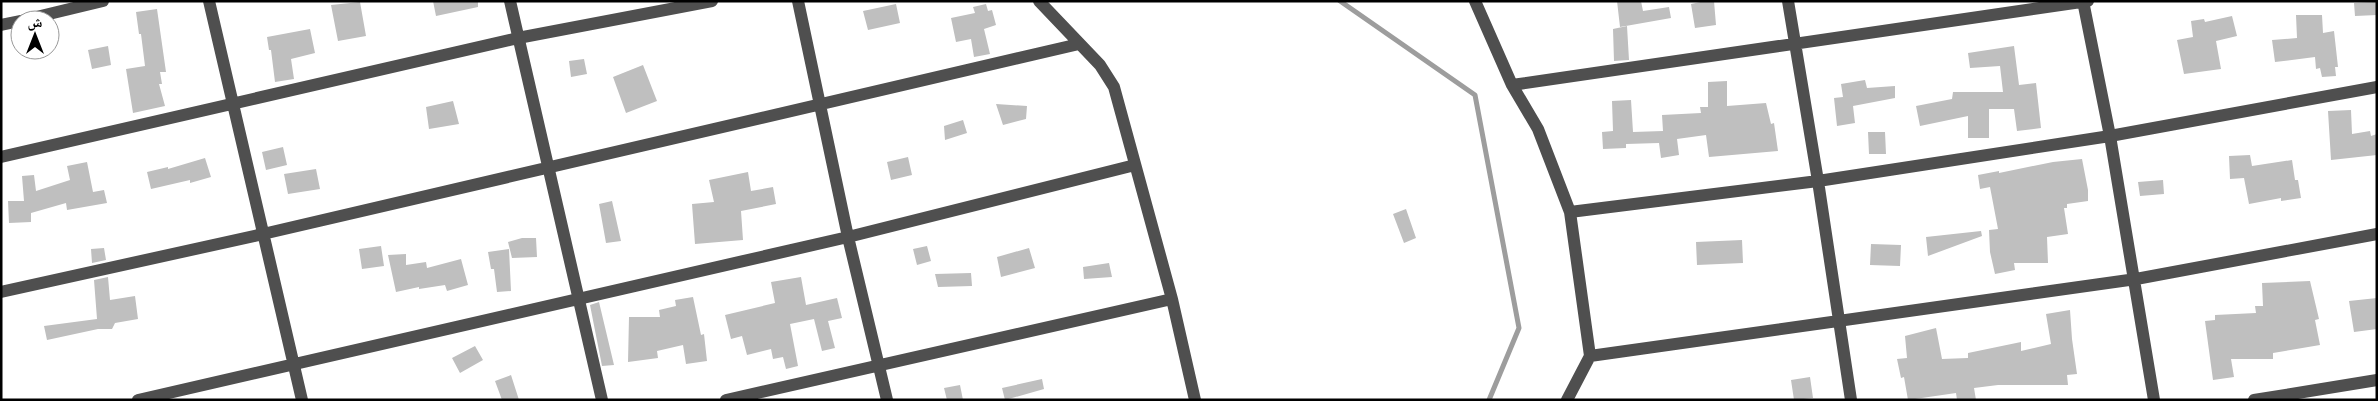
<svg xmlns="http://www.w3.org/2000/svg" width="2378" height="401" font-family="Overpass,'Noto Naskh Arabic',sans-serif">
<rect width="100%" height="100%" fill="#fff"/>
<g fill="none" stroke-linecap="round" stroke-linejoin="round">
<path stroke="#9d9d9d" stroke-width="5" d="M1340 1 1475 95 1519 328 1489 400"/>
</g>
<path fill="#bfbfbf" d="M433 1H478V7L436 16Z
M1617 1H1641L1643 11 1669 7 1671 18 1620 27Z
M1705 1H1714L1716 25 1695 28 1691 4Z
M360 2 366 36 338 41 331 5Z
M2377 2V15L2355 16 2354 3Z
M896 4 900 23 868 30 863 11Z
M986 4 988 11 992 10 996 25 984 29 990 54 974 57 971 39 956 42 951 18 975 13 973 7Z
M157 9 166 72H160L162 84H159L165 106 133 113 126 69 145 66 141 34H139L136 12Z
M2296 15H2322L2323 33 2334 31 2338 67H2335L2336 76 2322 77 2320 68 2316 69 2315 57 2275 62 2272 40 2297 38Z
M2232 16 2237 36 2216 41 2221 69 2184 74 2177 40 2193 37 2191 21 2204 19 2205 22Z
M1627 26 1629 60 1614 61 1613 29Z
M310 29 315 53 291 59 294 79 275 82 271 50H269L267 37Z
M108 46 111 65 92 69 88 50Z
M2014 46 2019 85 2036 83 2041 128 2017 131 2014 109H1989V138H1968V116L1920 126 1916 106 1952 99 1953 92H2003L2000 66 1970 68 1968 53Z
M584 59 587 74 571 77 569 61Z
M643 65 657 101 626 113 613 77Z
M1865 80 1867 88 1895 86V98L1853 106 1855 123 1837 126 1834 98 1843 97 1841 84Z
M1727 81V106L1766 103 1771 124 1774 123 1778 151 1709 157 1706 135 1677 139 1679 155 1661 158 1659 143 1626 144V148L1603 149 1602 132 1613 131 1612 101 1631 100 1633 132 1663 131 1662 115 1701 113 1700 107H1708V82Z
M453 101 459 124 429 129 426 107Z
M996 104 1027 106 1026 119 1003 125Z
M2351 110 2352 134 2370 131 2371 136 2377 134V155L2331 160 2328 111Z
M963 120 967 133 945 140 944 126Z
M1868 132H1885L1886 154H1869Z
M283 147 287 165 266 170 262 152Z
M2250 155 2252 166 2292 160 2295 180H2298L2301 198 2281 201V198L2249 204 2244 178 2230 179 2229 156Z
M908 157 912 175 891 180 887 162Z
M205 158 211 177 190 183V180L151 189 147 172 168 167V169Z
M2082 159 2088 190V201L2067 204V208H2064L2068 234 2047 237 2048 263H2014L2015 270 1995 274 1990 252 1989 230 1998 229 1990 187 1980 189 1978 175 1999 171V173L2053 162Z
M87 162 93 192 104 190 107 203 67 210 66 203 31 213V222L9 223 8 201H24L22 176 34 175 36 191 70 180 67 166Z
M316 169 320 189 288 194 284 174Z
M748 172 751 191 773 187 776 204 741 211 743 240 695 244 692 204 714 202 709 180Z
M2163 180 2164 194 2140 196 2138 182Z
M612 201 621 241 606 243 599 204Z
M1406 209 1416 238 1404 243 1393 214Z
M1981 231 1982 236 1928 256 1926 237Z
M522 238H536L537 257 512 258 508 242Z
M1742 240 1743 263 1697 265 1696 242Z
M1871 244 1901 245 1900 266 1870 265Z
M381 246 384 266 362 269 359 249Z
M927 246 931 261 917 265 913 249Z
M104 248 106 260 92 263 91 249Z
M1029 248 1035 268 1001 277 997 257Z
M509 249 511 291 497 292 494 269H491L488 252Z
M406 254V265L426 262 427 268 461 259 468 285 447 291 445 285 419 289V287L396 292 388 255Z
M1109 263 1112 277 1084 279 1083 267Z
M971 273 972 286 938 287 935 274Z
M108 277 110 300 135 296 138 319 115 323 112 329H98L47 340 44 326 97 319 94 280Z
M801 277 806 305 837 298 842 318 828 321 835 348 822 351 814 319 790 324 798 366 786 369 783 357 773 359 771 349 747 355 742 336 731 339 725 315 775 303 771 282Z
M2310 281 2319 319 2315 320 2320 345 2273 353V359H2231L2234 377 2213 380 2205 321 2215 320V315L2256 313 2255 306H2263L2262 283Z
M693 297 701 335 704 334 707 361 686 364 683 345 657 351 658 358 628 362 629 317H660L659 310 676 306 675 300Z
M2377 298V329L2354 332 2349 301Z
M599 302 614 365 602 366 590 305Z
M2070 310 2072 339 2077 374 2067 375 2068 385H1998L1974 388 1976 400H1957L1956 393 1908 400 1904 377 1901 378 1897 359 1907 358 1905 336 1936 328 1942 359 1968 358V353L2021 342V351L2051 344 2046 314Z
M475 346 483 360 460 373 452 358Z
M511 375 519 400H502L495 381Z
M1810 377 1813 398 1794 400 1791 380Z
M1042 379 1044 389 1005 400 1002 388Z
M960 385 963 400H947L944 388Z"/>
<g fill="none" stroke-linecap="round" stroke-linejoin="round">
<path stroke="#4f4f4f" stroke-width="12" d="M209 1 302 400
M510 1 602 400
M798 1 848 237 887 400
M1039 1 1100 65 1114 87 1172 299 1195 400
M1475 1 1512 85 1538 129 1570 212 1590 356 1567 400
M1788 1 1818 181 1851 400
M2083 1 2110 136 2154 400
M24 20 103 1
M1 25 20 21
M1512 85 2088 1
M1 157 518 38 712 1
M1570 212 1818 181 2110 136 2377 87
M1 292 263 234 1079 44
M1590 356 2136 279 2377 234
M138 400 848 237 1135 165
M726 400 1172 299
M2254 400 2377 380"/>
</g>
<rect width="2378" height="401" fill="none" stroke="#000000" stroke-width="5"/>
<g transform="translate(35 35)"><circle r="24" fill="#ffffff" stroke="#999999"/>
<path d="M0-4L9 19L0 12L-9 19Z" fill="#000000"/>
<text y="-8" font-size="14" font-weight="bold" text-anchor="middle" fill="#000000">ش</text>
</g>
</svg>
